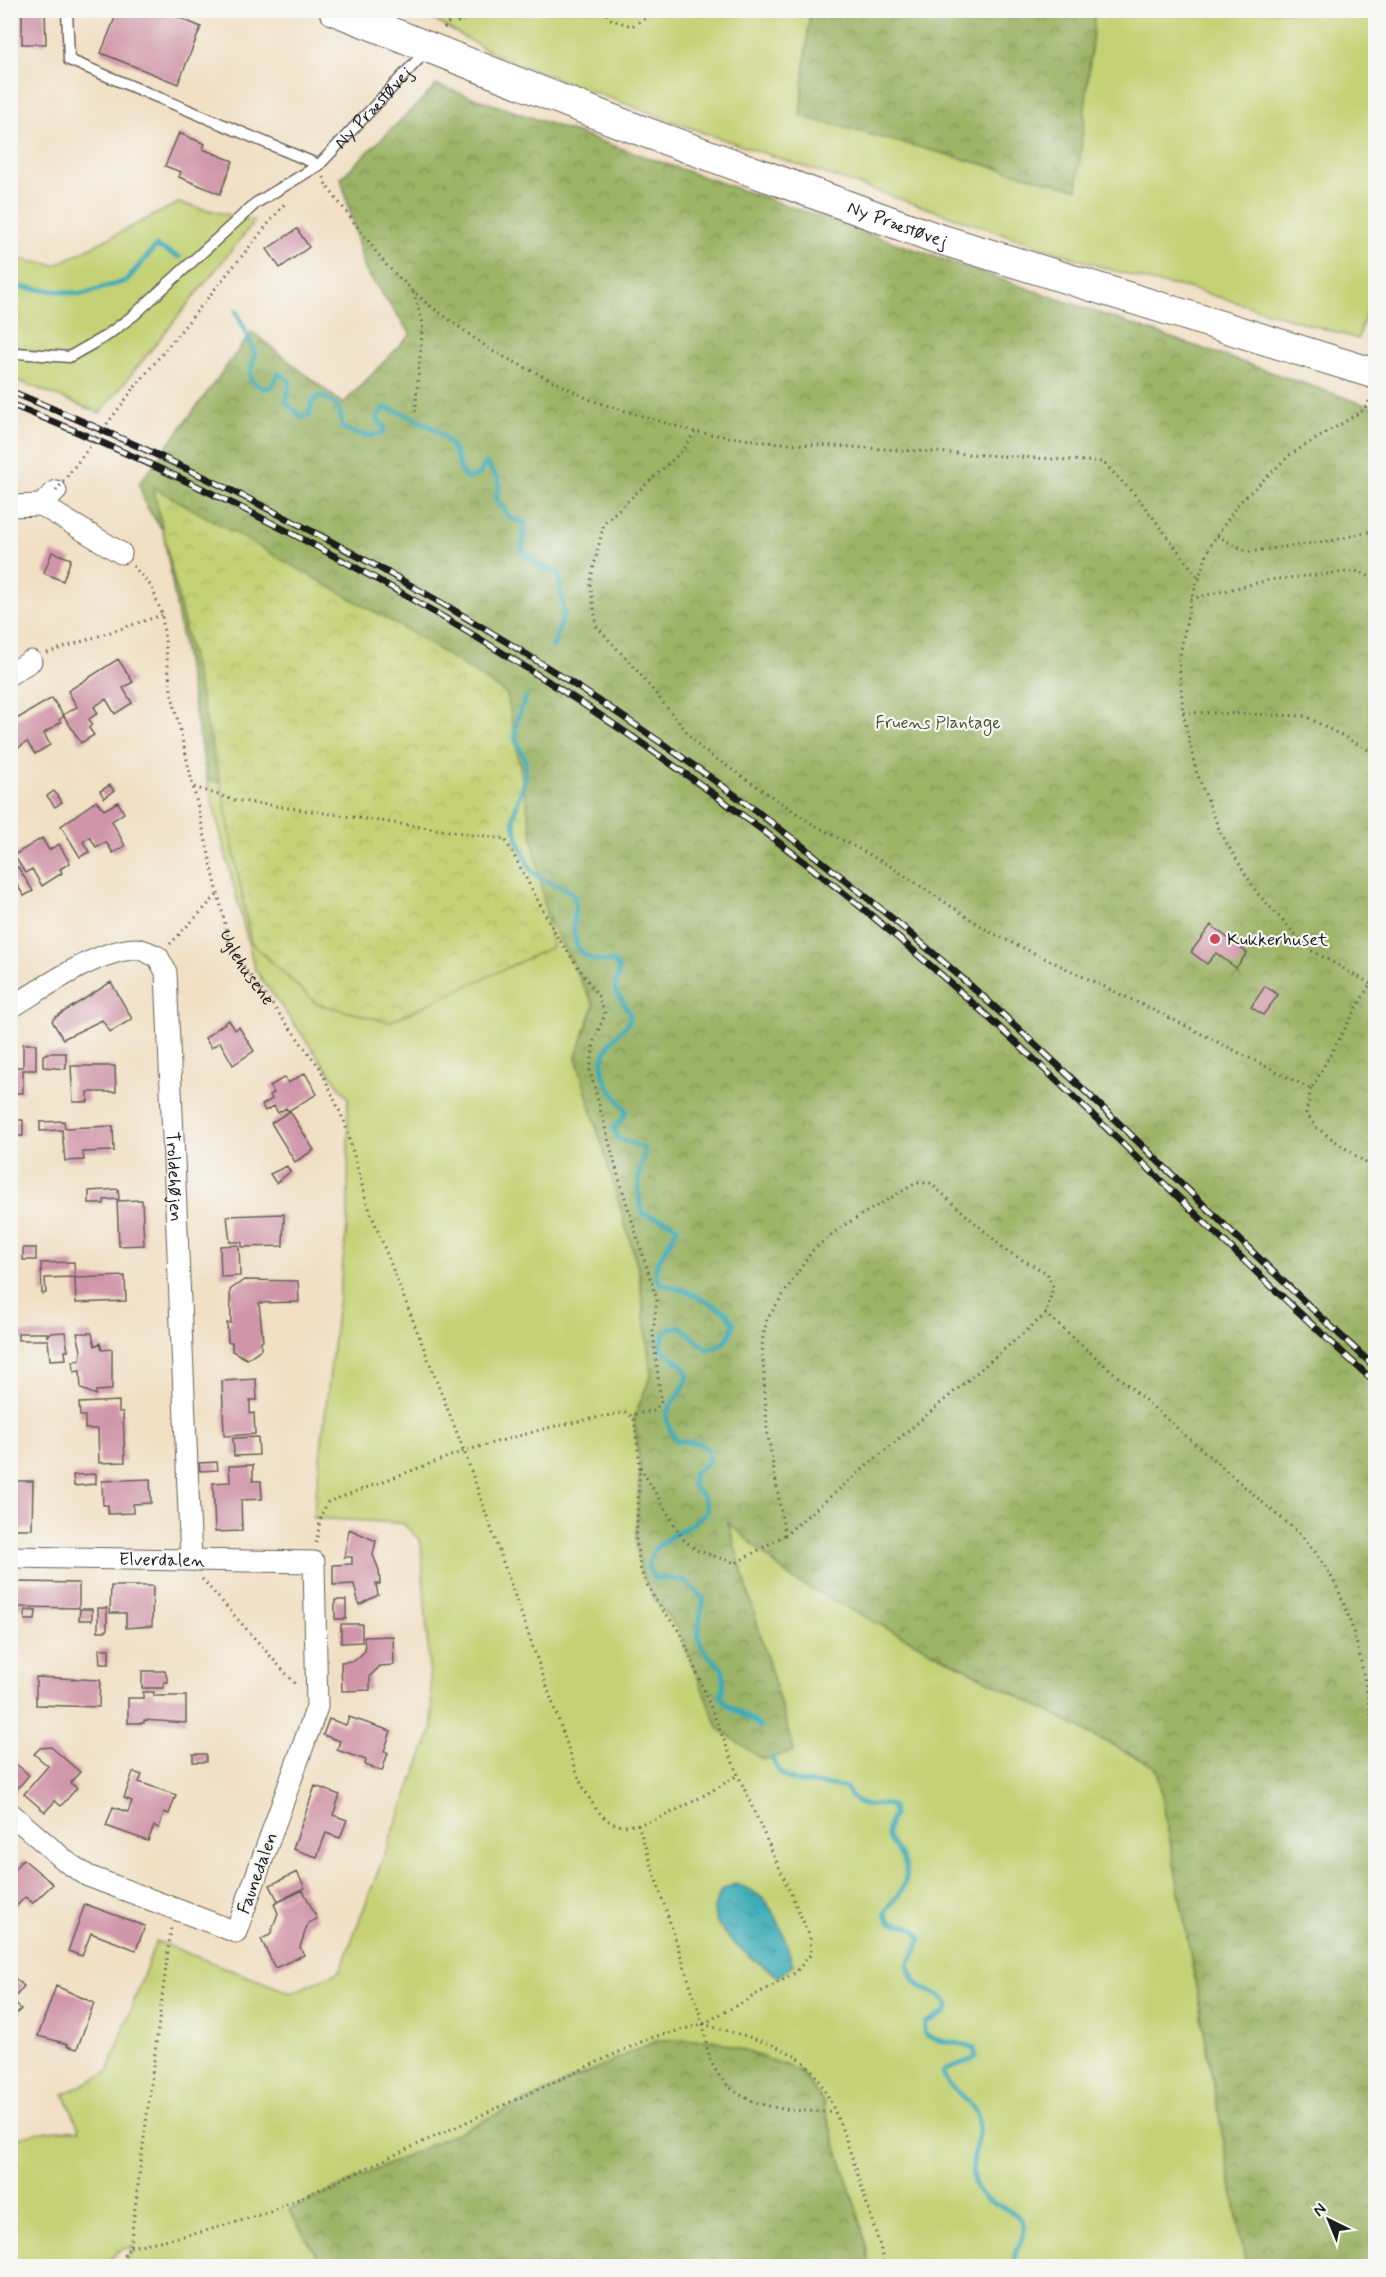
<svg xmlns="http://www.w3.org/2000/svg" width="1386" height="2277" font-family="Mynerve,sans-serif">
<defs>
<pattern id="forest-crowns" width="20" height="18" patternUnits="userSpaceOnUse" patternTransform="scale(1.5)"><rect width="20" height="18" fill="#9bb466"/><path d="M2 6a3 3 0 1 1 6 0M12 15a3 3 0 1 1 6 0" fill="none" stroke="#7e9253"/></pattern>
<pattern id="park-crowns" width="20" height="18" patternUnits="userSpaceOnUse" patternTransform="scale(1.5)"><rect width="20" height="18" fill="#c4d274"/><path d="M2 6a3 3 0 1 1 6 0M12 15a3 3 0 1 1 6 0" fill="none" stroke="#a8b464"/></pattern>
<pattern id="water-ripples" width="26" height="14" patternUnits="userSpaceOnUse" patternTransform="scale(1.5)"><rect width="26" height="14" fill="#3aabb6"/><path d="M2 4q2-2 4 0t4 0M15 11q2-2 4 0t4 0" fill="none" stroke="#308a93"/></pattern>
</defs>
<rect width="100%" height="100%" fill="#f6f6f2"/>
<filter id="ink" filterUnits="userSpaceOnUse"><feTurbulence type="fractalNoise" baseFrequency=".0167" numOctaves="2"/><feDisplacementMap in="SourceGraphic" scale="12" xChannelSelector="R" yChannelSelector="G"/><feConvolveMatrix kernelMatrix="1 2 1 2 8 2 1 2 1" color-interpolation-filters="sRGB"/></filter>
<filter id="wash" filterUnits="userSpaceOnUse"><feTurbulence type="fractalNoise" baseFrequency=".008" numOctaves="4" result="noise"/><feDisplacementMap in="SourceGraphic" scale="24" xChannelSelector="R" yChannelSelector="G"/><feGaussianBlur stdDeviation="1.35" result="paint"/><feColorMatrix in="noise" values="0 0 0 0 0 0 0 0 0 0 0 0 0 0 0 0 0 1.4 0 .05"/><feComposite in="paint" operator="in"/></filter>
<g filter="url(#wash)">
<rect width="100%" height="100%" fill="#f1e0c4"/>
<path fill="#c4d274" stroke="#707748" stroke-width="1.5" d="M442 10 1375 11V284L1358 339 1185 287 1156 283 1102 267 707 134 499 57 418 11H436L432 17Z
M178 203 255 221 100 413 11 378 10 258 56 265Z
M207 780 497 822 594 1005 576 1057 639 1271 651 1375 634 1418 640 1466 636 1540 641 1572 654 1598 727 1521 792 1579 1157 1768 1246 2266H870L861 2224 822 2100 799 2070 316 2257 323 2266H122L134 2246 118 2251 106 2266H11L10 2141C34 2131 54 2129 80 2130L64 2094 108 2072 156 1941 291 1993 340 1971 433 1727 421 1541 402 1523 313 1518 348 1218V1098L255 970Z"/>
<path fill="url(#forest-crowns)" stroke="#5c6841" stroke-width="1.5" d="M810 11H1095L1077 189 800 116Z
M437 85 1375 408V2266H1246L1157 1768 792 1579 728 1522 794 1751 763 1760 719 1729 679 1632 654 1598 641 1572 636 1540 640 1466 634 1418 651 1375 639 1271 576 1057 594 1005 497 822 207 780 163 531 146 506 139 484 252 332 343 404 411 334 365 270 341 178Z
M658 2040H715L799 2070 822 2100 861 2224 870 2266H323L289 2210Z"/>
<path fill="url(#park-crowns)" stroke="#707748" stroke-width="1.5" d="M153 487 421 638 507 694 552 947 389 1022 317 1004 251 943 222 789Z"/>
<path fill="url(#water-ripples)" stroke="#2b6469" stroke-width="1.5" d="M735 1884C775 1893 783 1932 793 1965L778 1977C759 1962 713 1935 714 1909 715 1903 719 1896 721 1890Z"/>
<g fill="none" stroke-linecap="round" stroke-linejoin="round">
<path stroke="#3aabb6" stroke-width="5" d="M10 286 82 294 126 281 156 246 179 257
M236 310 255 353 250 373 251 380 262 388 272 387 278 373 290 382 286 402 301 417 310 415 311 403 320 396C338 403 341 408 342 427 355 435 368 438 383 433L385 429 377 418 384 408C406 412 443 429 453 449 460 461 457 469 467 479L479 475 485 463C495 475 505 482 495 497L510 518 525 523 522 551 537 565 558 572 564 613 553 647
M526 697C521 710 512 726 516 741 519 748 525 755 525 762 528 781 517 798 514 816 512 828 526 862 533 872 543 884 572 886 575 898 576 903 574 911 574 916 573 950 578 960 613 962L619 968 615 990 630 1013 629 1023C592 1056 596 1074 626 1110L624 1117 614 1128 617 1138 644 1148C645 1159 640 1165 639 1176 637 1189 639 1201 643 1214L670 1222 678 1227 657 1264 656 1277 660 1283 691 1293 726 1312 734 1324C729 1340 723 1345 708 1350L681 1327 671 1328 663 1336 660 1348 682 1365 688 1374C685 1401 650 1405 677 1441L699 1443 708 1450V1462L693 1474 692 1485 703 1497 707 1511C689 1533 649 1537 648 1569L655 1578 684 1580 704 1599C702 1612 694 1633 701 1645 717 1673 729 1655 721 1698 732 1712 748 1714 760 1727
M772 1758C775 1763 778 1770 782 1774 794 1786 830 1783 846 1788 864 1817 867 1799 892 1806L894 1815C873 1847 909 1845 906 1877 904 1893 892 1900 885 1913L890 1922C904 1925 916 1925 921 1939L908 1965C919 1999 932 1984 949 2004L946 2012 925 2023 924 2033C939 2045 957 2040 974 2048L976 2057C966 2065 954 2063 943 2071 947 2091 974 2098 978 2118 984 2141 963 2165 978 2191 988 2207 1020 2207 1024 2227 1026 2242 1009 2252 1016 2266"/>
</g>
<g id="blocks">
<path fill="#d095a9" d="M22 10H45L46 44H22Z
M118 10H162L201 27 178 84 101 53Z
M179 133 205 144 203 149 233 161 220 194 179 177 181 172 165 166Z
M297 229 309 247 280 268 267 249Z
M52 552 71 559 63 581 44 573Z
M118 659 133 682 123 688 132 703 115 714 106 699 94 707 98 713 89 719 92 724 89 728 94 735 81 743 64 716 59 720 61 722 44 733 50 745 35 754 27 742 12 752 10 723 52 698 63 715 77 707 68 691Z
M110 785 114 791 104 798 100 791Z
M54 791 62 802 55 807 47 796Z
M96 801 104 810 118 802 124 813 112 821 125 846 113 853 106 842 96 847 90 837 83 842 89 852 80 857 61 826Z
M42 838 49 850 59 844 70 863 60 869 62 873 42 886 32 869 25 873 14 855Z
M18 867 33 891 24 896 10 874Z
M1211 925 1247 953 1236 968 1216 953 1207 964 1191 952Z
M111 982 132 1019 110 1032 102 1020 63 1039 52 1021 54 1018Z
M1265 986 1278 995 1263 1015 1251 1007Z
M229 1020 235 1030 239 1027 254 1051 233 1065 220 1042 211 1048 205 1038Z
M23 1044H36V1070H23V1093H10V1067H23Z
M48 1053H66V1069L43 1067V1055Z
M71 1066H115L116 1092H88V1102H73Z
M305 1073 317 1094 288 1111 286 1108 278 1113 274 1106 265 1111 262 1105 272 1099 270 1095 274 1093 270 1086 285 1077 288 1083Z
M290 1111 314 1150 295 1162 271 1123Z
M10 1120H23V1136H13Z
M64 1121 65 1128 113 1126 114 1151 83 1152 84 1160 65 1161 62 1130 40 1131V1122Z
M287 1166 290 1172 276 1183 270 1174Z
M118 1189 119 1199 104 1200V1204H89V1191Z
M142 1200 144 1245 119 1246 117 1201Z
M284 1214 283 1246 242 1247V1242H230L227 1216Z
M239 1245 240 1276 221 1277 220 1246Z
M23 1248H36V1260H23Z
M74 1262 75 1277 45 1278 46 1293 42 1294 41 1263Z
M125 1276 126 1301 76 1303 75 1278Z
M244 1280 298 1281 299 1302 259 1303 263 1341H261V1349L247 1359 232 1351V1342H228L227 1323H231L230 1290Z
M65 1332 68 1351H65L66 1359 50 1360 48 1340H18V1333H47V1337L49 1333Z
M77 1333H92L95 1346 100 1343 102 1350 112 1349V1390L96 1391V1395L81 1389 80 1371 74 1372 73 1361 80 1360 81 1351Z
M256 1379 257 1400H250V1414L254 1413 255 1434 224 1436 222 1381Z
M119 1401V1412H123L125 1462 99 1463 98 1429H85V1416H80L79 1403Z
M258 1437 259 1455 234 1456 233 1438Z
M217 1462 218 1470 200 1471 199 1463Z
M253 1465V1481H261L262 1499 241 1500 242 1531 215 1532 213 1483 230 1482 229 1466Z
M96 1474V1484L74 1486 73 1475Z
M150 1479 151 1503 133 1504V1513L108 1514V1505H103L102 1481Z
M10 1481H33L32 1529H10Z
M349 1529 376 1541 373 1555 379 1570 380 1584H376L378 1595 359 1605 354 1584 333 1585V1565L352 1564V1557H344Z
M18 1582 79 1583V1608L17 1607Z
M111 1586H153L152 1626 126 1628V1613H110Z
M335 1600H346V1619H335Z
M98 1608H107V1631H98Z
M80 1609H92V1620H79Z
M25 1610 36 1611 35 1620H25Z
M341 1624H362V1642L341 1643Z
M393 1636 394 1665 380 1666 370 1676V1690L342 1691 341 1662 354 1661 365 1651 364 1637Z
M99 1649H109V1664H100Z
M142 1671H165L168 1682H164V1688H142Z
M36 1677 100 1680 99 1707 36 1705Z
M143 1692H154V1696H186V1723L144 1720V1723H128V1698H143Z
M349 1717 391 1731 384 1751 388 1753 382 1771 365 1765 366 1760 337 1750 340 1741 323 1735 329 1719 346 1725Z
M51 1747 80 1772 70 1783 77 1788 61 1806 55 1801 45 1812 24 1794 48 1766 34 1754 40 1748Z
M193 1754H206V1762H193Z
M15 1763 29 1775 13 1794 10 1791V1767Z
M133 1772 142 1775 139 1782 176 1795 169 1814 164 1812 159 1828 154 1826 148 1841 106 1826 113 1807 128 1812 132 1801 124 1798Z
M315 1786 340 1795 333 1815 347 1820 340 1838 326 1833 317 1857 293 1849Z
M23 1859 53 1884 33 1903 25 1897 10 1913V1874Z
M297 1872 305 1888 278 1901 270 1885Z
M303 1890 317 1919 308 1923 300 1947 304 1955 275 1968 261 1939 270 1935 278 1913 274 1904Z
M85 1904 145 1926 136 1950 91 1933 82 1956 68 1951Z
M10 1974 24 1986 12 2001 21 2009 12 2018Z
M56 1986 94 2003 77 2049 67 2046 68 2044 38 2036Z"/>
</g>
</g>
<g filter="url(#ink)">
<use href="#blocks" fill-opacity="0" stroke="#676157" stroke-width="1.5"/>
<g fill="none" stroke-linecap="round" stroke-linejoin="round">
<defs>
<g id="lane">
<path d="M67 10 69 60 319 165"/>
<path id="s2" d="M17 353 69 357 106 336 134 315 256 203 319 165 428 49"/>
</g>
<g id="street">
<path d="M41 505 121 553"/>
<path d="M10 506 41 505 56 491"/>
<path d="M10 674 31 661"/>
<path id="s3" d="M10 1008C44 988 96 950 136 949 143 949 151 954 158 957L166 972 191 1560"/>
<path id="s4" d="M10 1557 314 1562 317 1707 236 1932 88 1876 68 1863 10 1813"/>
</g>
<g id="secondary">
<path id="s5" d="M334 10 623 124 933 237 1376 374"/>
</g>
</defs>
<use href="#lane" stroke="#676157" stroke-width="13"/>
<use href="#street" stroke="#676157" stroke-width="23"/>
<use href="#secondary" stroke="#676157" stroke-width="32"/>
<g stroke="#676157" stroke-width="3" stroke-dasharray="1.5 4.5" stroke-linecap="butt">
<path d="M602 10 612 20 632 26 660 10"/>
<path d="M444 28 452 19 460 23 469 10"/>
<path d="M324 177 326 185 387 266 425 302 492 351 593 401 695 432 766 442 1103 462 1139 499 1200 580"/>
<path d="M413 292 423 323 415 413"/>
<path d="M135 387 286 202"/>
<path d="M1372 396 1364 410 1291 454 1238 504 1210 546 1191 599 1179 660 1183 712 1196 771 1221 834 1257 893 1309 949 1376 987"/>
<path d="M695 432 680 453 604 523 590 583 597 627 634 667 700 748 811 823 890 866 990 932 1174 1020 1311 1089 1370 984"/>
<path d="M1217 536 1248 552 1335 540 1376 530"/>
<path id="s1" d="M133 566 152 587 162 615 171 691 229 941 246 970 320 1068 345 1123 367 1203 464 1451 580 1781C589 1797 597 1817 615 1824 644 1835 713 1790 738 1775"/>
<path d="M1191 599 1269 580 1356 571 1376 579"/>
<path d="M47 653 162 615"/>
<path d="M1183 712 1305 716 1376 754"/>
<path d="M194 787 234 800 505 839 558 938 599 997 605 1014 594 1041 590 1071 619 1179 657 1300 653 1332 661 1403 653 1411 630 1415"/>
<path d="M170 944 219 893"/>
<path d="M1311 1089 1306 1113 1317 1128 1376 1170"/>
<path d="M640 1467 683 1539 696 1550 736 1563 785 1535 1046 1314 1276 1514C1353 1570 1360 1657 1376 1744"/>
<path d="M785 1535 767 1430 762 1342 767 1319 812 1251 841 1227 916 1183H930L1008 1252 1047 1273 1053 1287 1046 1314"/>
<path d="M202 1579 297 1686"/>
<path d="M638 1824 703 2024C705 2034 706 2045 709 2055 725 2108 788 2113 834 2111"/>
<path d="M703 2024C732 2033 788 2044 809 2067 839 2099 865 2201 880 2246L884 2266"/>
<path d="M130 2247 198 2233 270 2212 650 2038 703 2024 795 1973 811 1954 810 1937 738 1775 681 1634 654 1598 641 1572 636 1540 640 1466 634 1418 625 1412 551 1427 464 1451 328 1502 321 1515 316 1545"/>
<path d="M118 2266 130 2247 171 1928"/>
</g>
<use href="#lane" stroke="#fff" stroke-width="10"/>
<use href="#street" stroke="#fff" stroke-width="21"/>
<use href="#secondary" stroke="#fff" stroke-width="30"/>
<defs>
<path id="rail" d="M10 391C354 531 676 727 955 972 1099 1098 1233 1238 1376 1368
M10 404C312 525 597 695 850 898 1036 1048 1198 1224 1376 1383"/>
</defs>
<use href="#rail" stroke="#1c1c1c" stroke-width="7"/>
<use href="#rail" stroke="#f6f6f2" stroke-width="4.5" stroke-dasharray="14" stroke-linecap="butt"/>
<path stroke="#676157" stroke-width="3" stroke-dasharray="1.5 4.5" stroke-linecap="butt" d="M56 491 135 387"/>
</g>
</g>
<circle fill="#d1495b" stroke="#f6f6f2" stroke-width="2" cx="1215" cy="939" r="6"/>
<g text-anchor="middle" stroke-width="4.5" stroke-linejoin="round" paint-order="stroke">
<g font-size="18" fill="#1c1c1c" stroke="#f6f6f2">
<text dy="6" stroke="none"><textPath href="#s2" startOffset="448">Ny Præstøvej</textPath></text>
<text dy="6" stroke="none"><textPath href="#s5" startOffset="603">Ny Præstøvej</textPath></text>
<text dy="6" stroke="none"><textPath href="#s1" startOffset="423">Uglehusene</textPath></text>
<text dy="6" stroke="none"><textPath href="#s3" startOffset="386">Troldehøjen</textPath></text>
<text dy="6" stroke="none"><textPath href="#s4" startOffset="152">Elverdalen</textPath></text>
<text transform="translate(257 1873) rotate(-70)" y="6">Faunedalen</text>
</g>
<g font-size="18" fill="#4e5336" stroke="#f6f6f2">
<text x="938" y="728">Fruens Plantage</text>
</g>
<g font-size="18" fill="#1c1c1c" stroke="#f6f6f2" text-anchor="start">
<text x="1227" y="945">Kukkerhuset</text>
</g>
</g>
<rect width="1386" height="2277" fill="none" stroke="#f6f6f2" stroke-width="36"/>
<g transform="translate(1329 2220) rotate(317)" stroke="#f6f6f2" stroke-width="4.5" paint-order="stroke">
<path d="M0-4.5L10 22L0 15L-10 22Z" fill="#1c1c1c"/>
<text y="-9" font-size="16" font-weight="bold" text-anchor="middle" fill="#1c1c1c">N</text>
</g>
</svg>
